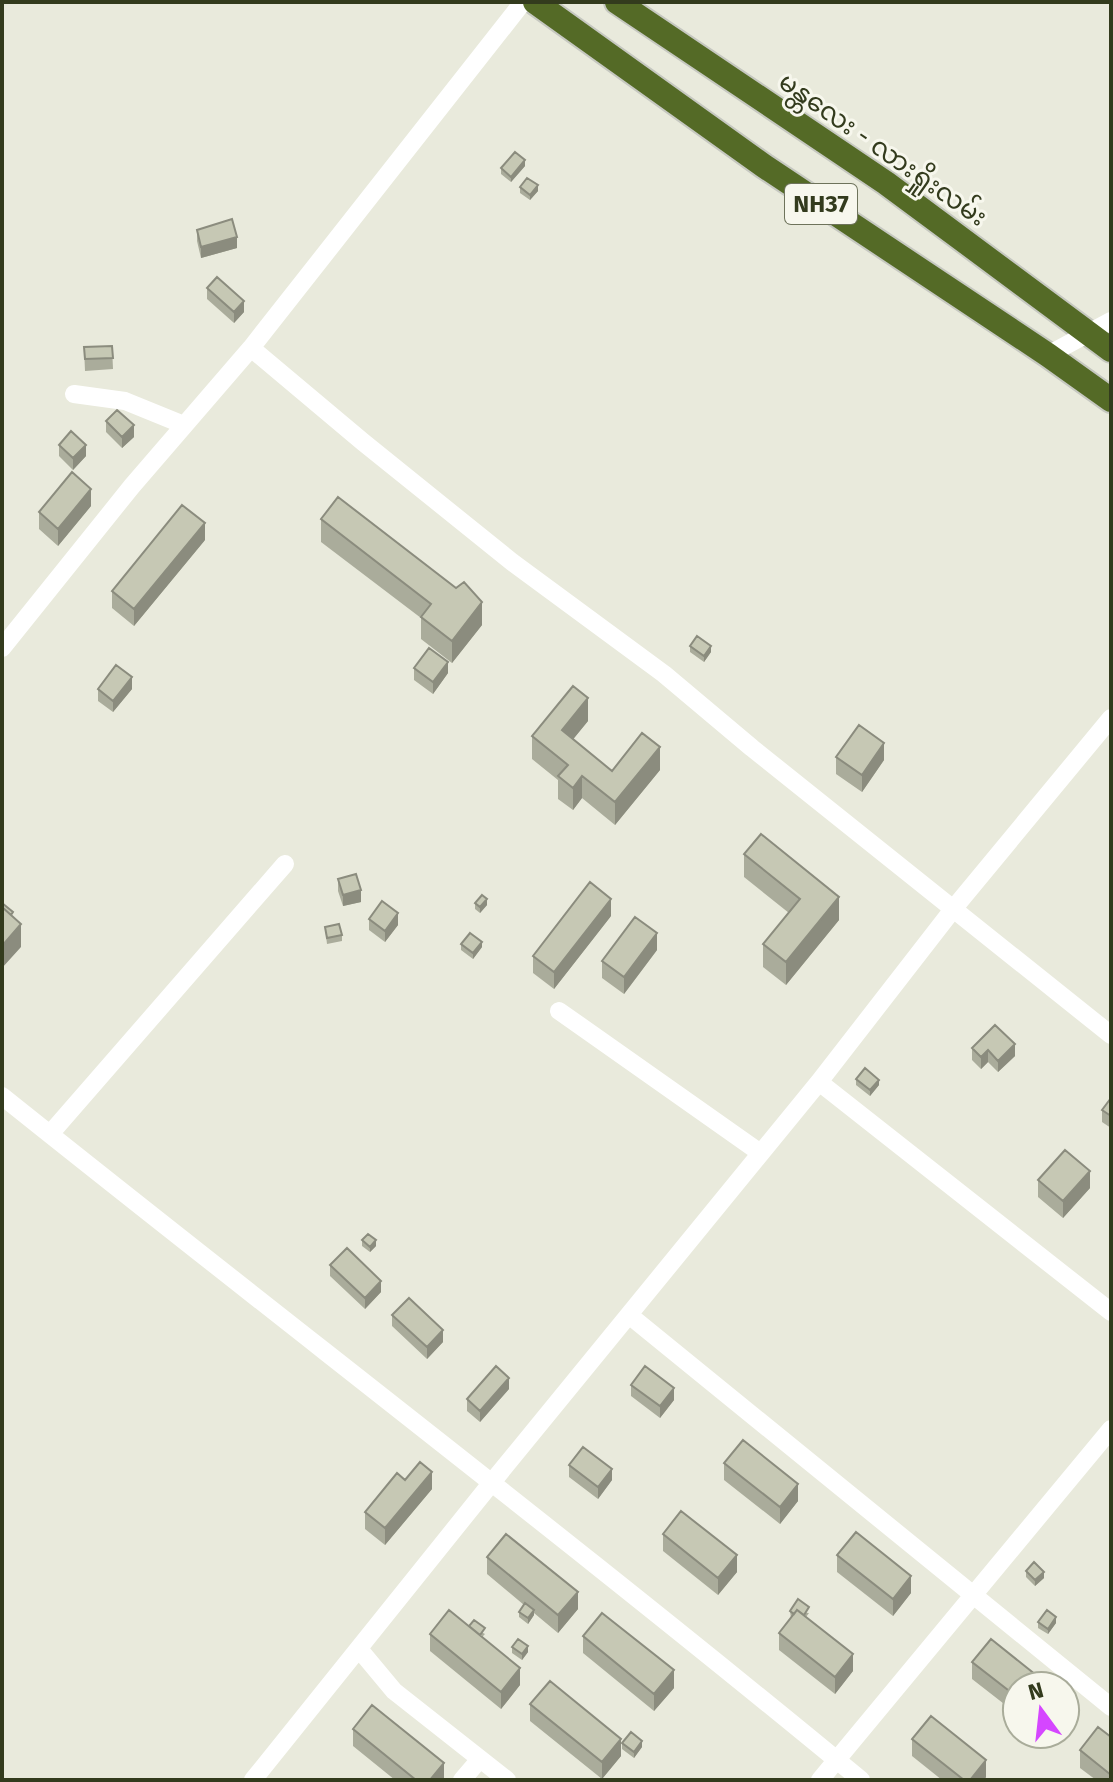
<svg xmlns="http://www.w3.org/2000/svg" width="1113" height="1782" font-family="'Fira Sans','Noto Sans Myanmar',sans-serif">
<rect width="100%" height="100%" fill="#e9eadc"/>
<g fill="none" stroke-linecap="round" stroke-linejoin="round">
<defs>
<path id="highway" d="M535 2 764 166 1048 355 1111 400
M617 2 886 183 1111 350"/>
</defs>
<use href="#highway" stroke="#c6c8c0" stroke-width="28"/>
<path stroke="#fff" stroke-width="18" d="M251 348 363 442 512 562 664 674 752 748 1111 1035
M1048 355 1111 321
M74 394 125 401 184 425
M2 648 132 486 251 348 523 2
M559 1011 759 1152
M819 1082 1111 1312
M2 1096C288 1325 579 1547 861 1780
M50 1134 285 864
M629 1315 1111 1707
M359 1649 394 1691 507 1780
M253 1780 493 1481 819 1082 954 908 1111 718
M462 1780 480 1759
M820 1780 1111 1429"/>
<use href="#highway" stroke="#546a26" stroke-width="24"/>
</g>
<path fill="#aaac9b" d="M525 166 511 182 501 174V168Z
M520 187 538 191 530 200 520 193Z
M197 230 237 248 201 258 197 241Z
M207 288 244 312 234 323 207 299Z
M112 346 113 369 85 371 84 347Z
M106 421 134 437 122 448 106 432Z
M59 445 86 456 73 470 59 456Z
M91 506 58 546 39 529V512Z
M321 519 482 625 452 663 421 639V618L321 542Z
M205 540 134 626 112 608V591Z
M690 646 711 652 704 662 690 652Z
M414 668 448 673 433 694 414 680Z
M98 689H132L113 712 98 701Z
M588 721 573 739 612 771 660 770 615 825 582 798 573 810 558 799V780L532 759V736Z
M836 757 884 760 862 792 836 774Z
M744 854 839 920 786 985 763 967V944L789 913 744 877Z
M338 879 361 902 343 906 338 891Z
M475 903 487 905 480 913 475 909Z
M611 916 554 989 533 973V956Z
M369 919 398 925 385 942 369 930Z
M325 927 342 935V941L327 944Z
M461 944 482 947 473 959 461 950Z
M657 950 624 994 602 978V961Z
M972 1048 1015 1056 998 1072 988 1062 981 1069 972 1060Z
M856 1079 879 1085 870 1096 856 1085Z
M1111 1098V1128L1102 1122V1110Z
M1038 1180 1090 1188 1063 1218 1038 1197Z
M362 1240 376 1246 370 1252 362 1246Z
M330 1265 381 1292 365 1309 330 1276Z
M392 1315 443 1342 427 1359 392 1326Z
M631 1385 674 1400 660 1418 631 1396Z
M509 1389 480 1422 467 1411V1399Z
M724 1463 798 1501 780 1524 724 1480Z
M569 1465 612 1480 598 1499 569 1477Z
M405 1480 432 1489 385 1545 365 1529V1512Z
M663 1534 737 1572 718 1595 663 1551Z
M837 1555 911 1593 893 1616 837 1572Z
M487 1557 578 1609 558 1633 534 1613V1615L528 1624 519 1617V1612L524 1605 487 1574Z
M1026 1571 1044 1578 1035 1586 1026 1577Z
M790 1611 809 1613 806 1617 853 1671 835 1694 779 1650V1633L791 1618Z
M1038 1622 1056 1623 1048 1634 1038 1628Z
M469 1626 485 1634 482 1637 520 1685 501 1709 430 1651V1634Z
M583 1636 674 1688 654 1711 583 1653Z
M512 1647 528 1652 522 1660 512 1653Z
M972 1662 1046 1686H1017V1714L972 1679Z
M530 1704 621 1756 602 1779 530 1721Z
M353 1729 444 1780H395L353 1746Z
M1111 1737V1780H1096L1080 1768V1750Z
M912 1739 986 1777 984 1780H942L912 1756Z
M622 1743 642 1747 634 1758 622 1749Z"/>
<path fill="#8b8c7e" d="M525 160V166L511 182V177Z
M538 185V191L530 200V195Z
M237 237V248L201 258V247Z
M244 301V312L234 323V312Z
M134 425V437L122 448V437Z
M86 445V456L73 470V458Z
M91 489V506L58 546V529Z
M205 523V540L134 626V609Z
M482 602V625L452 663V641Z
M711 646V652L704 662V656Z
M448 662V673L433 694V682Z
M132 677V689L113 712V701Z
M588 698V721L562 753V730Z
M884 743V760L862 792V775Z
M660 747V770L615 825V802Z
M582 776V798L573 810V788Z
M361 890V902L343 906V895Z
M839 897V920L786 985V962Z
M487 899V905L480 913V907Z
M611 899V916L554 989V972Z
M398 913V925L385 942V931Z
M21 924V947L2 968V946Z
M657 933V950L624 994V977Z
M482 942V947L473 959V953Z
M1015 1044V1056L998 1072V1061Z
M988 1050V1062L981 1069V1057Z
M879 1080V1085L870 1096V1090Z
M1090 1171V1188L1063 1218V1201Z
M376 1240V1246L370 1252V1247Z
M381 1281V1292L365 1309V1298Z
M443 1330V1342L427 1359V1347Z
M509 1378V1389L480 1422V1411Z
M674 1388V1400L660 1418V1406Z
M612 1469V1480L598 1499V1487Z
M432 1472V1489L385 1545V1528Z
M798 1484V1501L780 1524V1507Z
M737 1555V1572L718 1595V1578Z
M1044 1572V1578L1035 1586V1580Z
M911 1576V1593L893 1616V1599Z
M578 1592V1609L558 1633V1615Z
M534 1610V1615L528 1624V1618Z
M1056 1617V1623L1048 1634V1629Z
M528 1646V1652L522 1660V1654Z
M853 1654V1671L835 1694V1677Z
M520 1668V1685L501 1709V1692Z
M674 1670V1688L654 1711V1694Z
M621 1739V1756L602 1779V1762Z
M642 1741V1747L634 1758V1752Z
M986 1760V1777L984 1780H970Z
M444 1763V1780H430Z"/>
<path fill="#c6c8b4" stroke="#8b8c7e" stroke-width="2" d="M515 152 525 160 511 177 501 168Z
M527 178 538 185 530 195 520 187Z
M232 219 237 237 201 247 197 230Z
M217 277 244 301 234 312 207 288Z
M112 346 113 358 85 359 84 347Z
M117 410 134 425 122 437 106 421Z
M71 431 86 445 73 458 59 445Z
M72 472 91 489 58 529 39 512Z
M338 497 456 588 464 582 482 602 452 641 421 617 431 604 321 519Z
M182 505 205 523 134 609 112 591Z
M697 636 711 646 704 656 690 646Z
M429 648 448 662 433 682 414 668Z
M116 665 132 677 113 701 98 689Z
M573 686 588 698 562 730 612 771 642 733 660 747 615 802 582 776 573 788 558 776 568 765 532 736Z
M859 725 884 743 862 775 836 757Z
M761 834 839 897 786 962 763 944 800 899 744 854Z
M356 874 361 890 343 895 338 879Z
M590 882 611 899 554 972 533 956Z
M482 895 487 899 480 907 475 903Z
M382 901 398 913 385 931 369 919Z
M2 903 13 912 11 915 2 907Z
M2 907 21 924 2 946Z
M635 917 657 933 624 977 602 961Z
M339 924 342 935 327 938 325 927Z
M470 933 482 942 473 953 461 944Z
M995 1025 1015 1044 998 1061 988 1050 981 1057 972 1048Z
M865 1068 879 1080 870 1090 856 1079Z
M1111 1098V1116L1102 1110Z
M1065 1150 1090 1171 1063 1201 1038 1180Z
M368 1234 376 1240 370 1247 362 1240Z
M347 1248 381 1281 365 1298 330 1265Z
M409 1298 443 1330 427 1347 392 1315Z
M496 1366 509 1378 480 1411 467 1399Z
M645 1366 674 1388 660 1406 631 1385Z
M743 1440 798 1484 780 1507 724 1463Z
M583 1447 612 1469 598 1487 569 1465Z
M420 1462 432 1472 385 1528 365 1512 397 1473 405 1480Z
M681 1511 737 1555 718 1578 663 1534Z
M856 1532 911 1576 893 1599 837 1555Z
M506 1534 578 1592 558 1615 487 1557Z
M1034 1562 1044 1572 1035 1580 1026 1571Z
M798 1599 809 1607 804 1615 797 1610 794 1614 790 1611Z
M525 1603 534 1610 528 1618 519 1612Z
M449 1610 520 1668 501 1692 430 1634Z
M797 1610 853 1654 835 1677 779 1633Z
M1047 1610 1056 1617 1048 1629 1038 1622Z
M602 1613 674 1670 654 1694 583 1636Z
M474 1620 485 1628 480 1635 469 1626Z
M518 1639 528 1646 522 1654 512 1647Z
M991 1639 1046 1683 1044 1686H1017V1697L972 1662Z
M550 1681 621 1739 602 1762 530 1704Z
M372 1705 444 1763 430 1780H416L353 1729Z
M931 1716 986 1760 970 1780H964L912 1739Z
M1098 1727 1111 1737V1775L1080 1750Z
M631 1732 642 1741 634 1752 622 1743Z"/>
<g text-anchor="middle" stroke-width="6" stroke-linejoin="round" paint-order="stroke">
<rect fill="#f7f7ed" stroke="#6e735b" stroke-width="2" x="785" y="184" width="72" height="40" rx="6"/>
<g font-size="24" font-weight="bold" fill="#333b1d">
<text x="821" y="212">NH37</text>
</g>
<g font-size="26" fill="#333b1d" stroke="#f7f7ed">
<text transform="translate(883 149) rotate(35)" y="9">မန္တလေး - လားရှိုးလမ်း</text>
</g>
</g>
<rect width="1113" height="1782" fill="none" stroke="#333b1d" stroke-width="8"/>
<g transform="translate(1041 1710) rotate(345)"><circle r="38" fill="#f7f7ed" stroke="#a9ac9a" stroke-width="2"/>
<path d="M0-6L14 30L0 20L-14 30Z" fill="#d546ff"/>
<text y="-12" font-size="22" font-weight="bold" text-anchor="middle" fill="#333b1d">N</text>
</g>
</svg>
